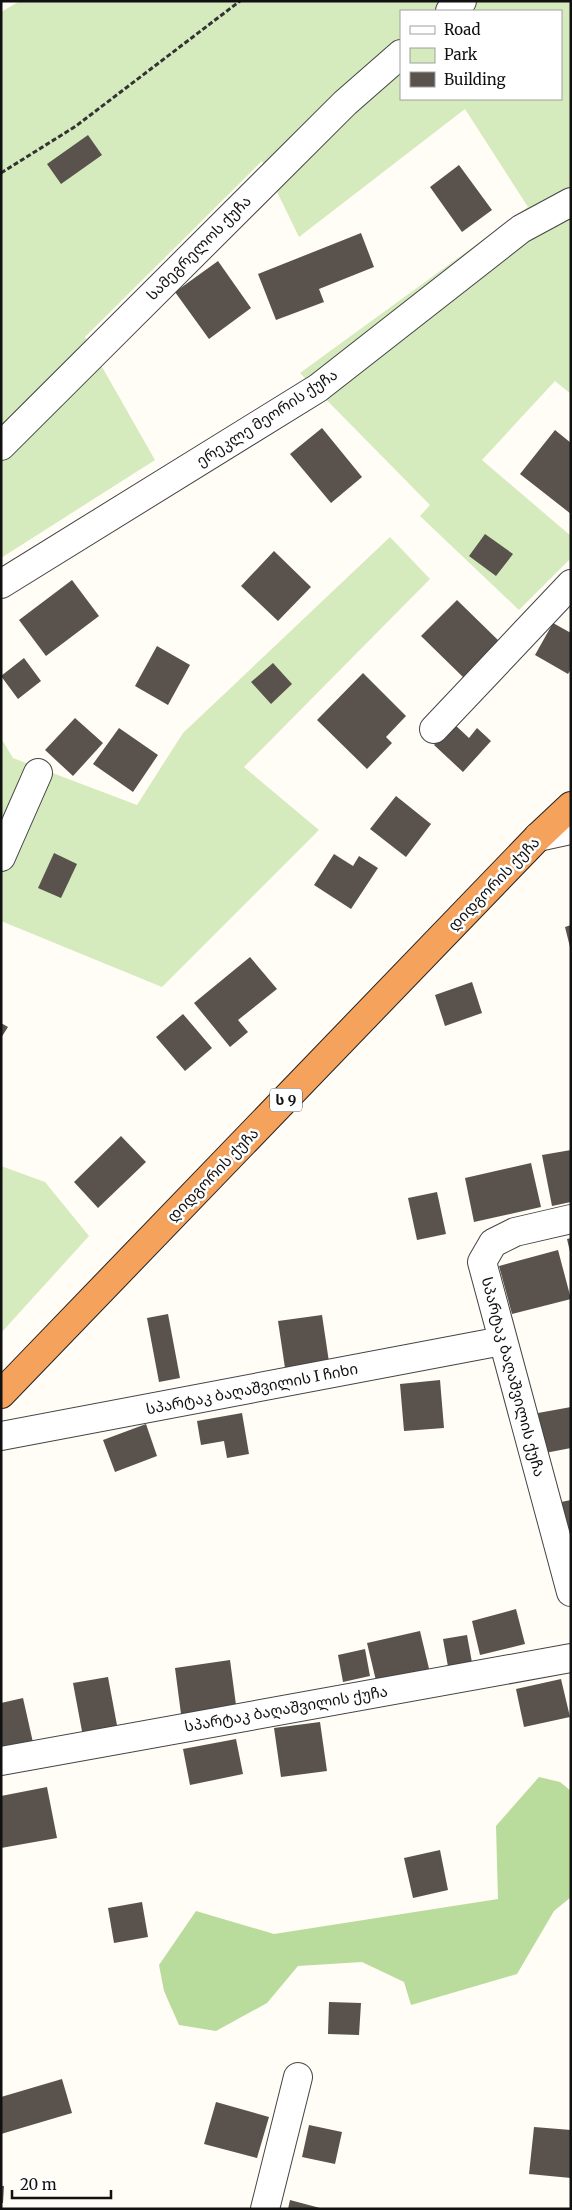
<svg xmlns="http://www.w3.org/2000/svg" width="572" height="2210" font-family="Merriweather,'Noto Sans Georgian',serif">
<rect width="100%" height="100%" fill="#fffdf5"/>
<path fill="#d5ebbd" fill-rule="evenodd" d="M20 1H571V394L555 381 482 460 571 536V558L519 610 420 516 430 505 300 373 528 207 465 109 299 237 262 161 85 337 155 460 1 558V12ZM401 11H561V99H401Z
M390 537 430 579 244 767 319 830 162 987 1 921V738L13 758 137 805 183 733Z
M1 1166 45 1182 89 1236 1 1333Z"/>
<path fill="#b9dc9c" d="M539 1777 560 1782 571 1791V1897L554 1911 517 1974 411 2005 404 1982 362 1962 298 1966 267 2003 216 2031 179 2025 164 1991 159 1965 196 1911 274 1934 498 1899 496 1826Z"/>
<path fill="#5a524d" d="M88 135 102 155 61 184 47 164Z
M459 165 492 210 462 232 430 187Z
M361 233 374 267 319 289 324 302 276 320 258 274Z
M218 261 251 308 209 339 175 292Z
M322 428 362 477 331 503 290 454Z
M555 430 571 443V514L520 474Z
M485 534 513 554 496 576 469 556Z
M274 551 311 587 278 621 241 586Z
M72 580 99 616 46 656 19 620Z
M457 600 501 643 465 679 421 636Z
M553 623 571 633V669L568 674 535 655Z
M157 646 190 665 168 705 135 686Z
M24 658 41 681 18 699 1 676Z
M273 663 292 684 271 704 251 682Z
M363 673 406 716 386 737 392 743 367 769 317 720Z
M75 718 103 743 73 776 45 750Z
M453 723 469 738 477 728 491 741 463 772 434 745Z
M119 728 158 755 133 792 93 764Z
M396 796 431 824 406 857 370 829Z
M54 853 77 864 61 898 38 888Z
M334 854 353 866 359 856 378 868 351 909 314 885Z
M571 925V947H570L565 927Z
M250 957 277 989 238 1020 248 1032 230 1047 194 1003Z
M472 982 482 1013 445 1026 435 995Z
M183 1014 212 1048 185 1071 156 1037Z
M1 1023 8 1027 1 1038Z
M121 1136 146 1162 98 1208 74 1182Z
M571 1150V1202L552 1206 542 1155Z
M531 1163 541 1207 474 1222 465 1178Z
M437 1192 446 1234 417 1240 408 1198Z
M571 1238V1252H570L567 1239Z
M558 1250 571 1299 512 1314 499 1266Z
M168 1314 180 1378 159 1382 147 1318Z
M322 1315 329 1362 285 1368 278 1321Z
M440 1380 444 1428 404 1431 400 1384Z
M571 1407V1448L545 1453 538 1413Z
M242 1413 249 1454 227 1458 224 1441 201 1445 197 1421Z
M146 1424 157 1456 115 1472 103 1440Z
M571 1500V1546H570L561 1502Z
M516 1609 525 1644 480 1655 472 1621Z
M420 1631 431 1677 378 1689 367 1643Z
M467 1635 473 1668 449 1672 443 1639Z
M365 1649 370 1676 343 1682 338 1655Z
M230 1660 236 1705 181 1714 175 1668Z
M108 1677 119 1736 84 1742 73 1683Z
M561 1679 570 1717 524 1727 516 1689Z
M23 1698 34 1747 1 1754V1703Z
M320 1722 327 1771 281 1777 274 1728Z
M236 1739 243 1774 190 1785 183 1749Z
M47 1787 57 1838 1 1848V1796Z
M440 1850 448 1890 413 1898 404 1858Z
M142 1902 148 1937 114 1943 108 1908Z
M329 2002 361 2003 359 2035 328 2034Z
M62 2079 72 2113 1 2134V2097Z
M216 2102 269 2117 257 2158 204 2144Z
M309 2125 342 2132 335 2164 302 2157Z
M534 2127 571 2130V2178L529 2174Z
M1 2186H4L3 2203H1Z
M290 2200 320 2208V2209H288Z"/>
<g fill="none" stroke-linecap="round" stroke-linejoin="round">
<defs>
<path id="minor" d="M450 11 462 1
M1 446 345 103 401 54
M1 584 318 388 521 229 571 202
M434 729 571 584
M538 837 571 830
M1 857 38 773
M571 1219 515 1232 493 1243 482 1262 571 1592
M1 1436 502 1341
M1 1761 571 1658
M265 2209 298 2077"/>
<path id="highway" d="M1 1394 538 837 571 806"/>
</defs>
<use href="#minor" stroke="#444" stroke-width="30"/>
<use href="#highway" stroke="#222" stroke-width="30"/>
<path stroke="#333" stroke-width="3" stroke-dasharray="5 2.5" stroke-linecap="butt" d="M1 173 76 126 240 1"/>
<use href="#minor" stroke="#fff" stroke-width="28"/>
<use href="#highway" stroke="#f5a25d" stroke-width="28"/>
</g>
<g text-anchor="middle" stroke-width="5" stroke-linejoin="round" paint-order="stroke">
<rect fill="#fff" stroke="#585858" stroke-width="1" x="270" y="1088.5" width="32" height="23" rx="4"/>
<g font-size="14" font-weight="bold" fill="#111">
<text x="286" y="1105">ს 9</text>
</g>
<g font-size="15" fill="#111" stroke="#fff">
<text transform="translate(199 248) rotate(-45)" y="5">სამეგრელოს ქუჩა</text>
<text transform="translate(267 418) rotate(-33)" y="5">ერეკლე მეორის ქუჩა</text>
<text transform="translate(494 884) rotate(-46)" y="5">დიდგორის ქუჩა</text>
<text transform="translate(213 1175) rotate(-46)" y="5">დიდგორის ქუჩა</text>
<text transform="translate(513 1377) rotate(75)" y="5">სპარტაკ ბაღაშვილის ქუჩა</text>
<text transform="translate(252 1389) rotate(-11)" y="5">სპარტაკ ბაღაშვილის I ჩიხი</text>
<text transform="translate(286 1709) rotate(-10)" y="5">სპარტაკ ბაღაშვილის ქუჩა</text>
</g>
</g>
<rect width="572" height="2210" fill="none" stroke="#111111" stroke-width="5"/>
<rect x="400" y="10" width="162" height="90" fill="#ffffff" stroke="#a0a0a0"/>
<rect x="410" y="26" width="25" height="8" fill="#ffffff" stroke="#a0a0a0"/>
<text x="444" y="35" font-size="15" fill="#111111">Road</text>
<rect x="410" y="48" width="25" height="15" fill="#d5ebbd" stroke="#a0a0a0"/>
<text x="444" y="60" font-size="15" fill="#111111">Park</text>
<rect x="410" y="72" width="25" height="15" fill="#5a524d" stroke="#a0a0a0"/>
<text x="444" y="85" font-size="15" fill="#111111">Building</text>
<path d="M12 2190v8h99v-8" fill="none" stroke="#111111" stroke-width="2.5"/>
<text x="20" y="2190" font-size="15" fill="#111111" stroke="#ffffff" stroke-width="4" paint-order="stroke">20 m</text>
</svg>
